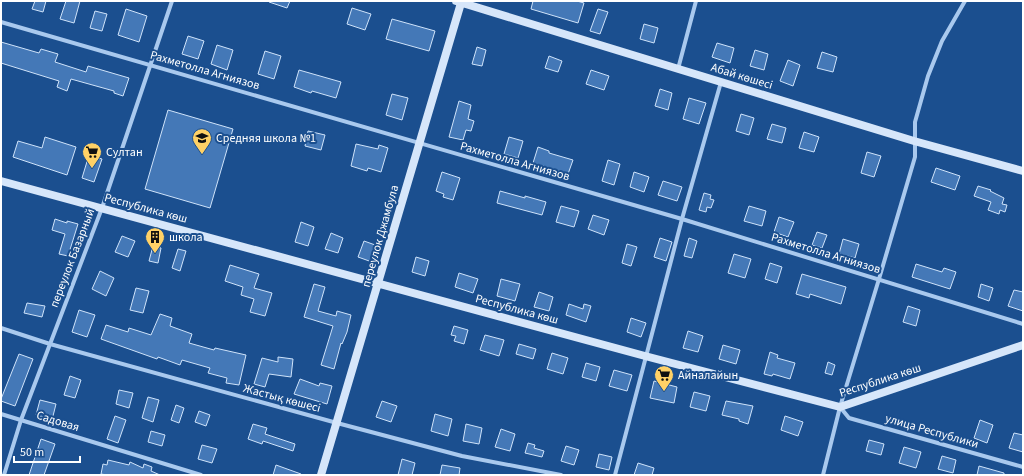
<svg xmlns="http://www.w3.org/2000/svg" width="1024" height="476" font-family="'Source Sans 3',sans-serif">
<rect width="100%" height="100%" fill="#1b4f8f"/>
<path fill="#4478b7" stroke="#cfe3fa" d="M35 1H46L43 12 32 9Z
M66 1H80L74 23 60 19Z
M269 1H290L287 8 269 2Z
M533 1H577L584 3 578 23 531 9Z
M352 8 371 14 365 30 347 24Z
M126 9 147 16 139 42 118 35Z
M598 9 608 12 600 34 590 31Z
M95 11 107 14 102 31 90 28Z
M392 19 435 31 429 51 386 39Z
M644 24 658 28 654 43 640 39Z
M188 36 204 41 198 59 182 54Z
M1 42 39 53 41 49 58 54 55 62 86 72 88 66 129 78 123 96 114 93V91L71 79 67 91 57 87 59 81 1 63Z
M717 43 734 48 730 63 712 57Z
M217 45 233 50 227 70 211 64Z
M477 47 486 50 482 66 472 64Z
M755 50 768 54 764 70 750 66Z
M265 51 281 56 274 79 258 74Z
M822 52 837 57 833 72 817 68Z
M549 56 562 61 558 72 545 68Z
M788 60 800 65 793 86 780 81Z
M299 70 341 82 336 98 312 91 311 93 294 87Z
M591 70 609 76 604 90 586 84Z
M660 89 672 93 668 110 655 106Z
M392 94 408 98 402 120 386 115Z
M689 98 706 103 699 124 683 119Z
M459 101 471 105 468 119 474 121 471 131 466 130 463 140 449 137Z
M168 110 233 129 210 208 145 189Z
M741 114 754 118 749 135 736 131Z
M772 124 786 128 782 143 767 139Z
M308 131 325 135 321 150 305 146Z
M804 132 819 137 814 152 799 148Z
M45 137 76 147 67 175 13 157 18 141 42 148Z
M509 137 523 141 518 158 504 154Z
M356 144 378 149 379 145 388 148 381 172 368 168 367 171 351 166Z
M538 147 549 151V153L573 160 568 174 533 163Z
M867 152 881 156 874 177 861 173Z
M89 155 102 159 94 182 82 178Z
M608 160 620 164 614 185 602 181Z
M936 168 960 176 955 190 931 182Z
M442 172 460 178 453 200 443 197 444 194 436 191Z
M634 172 649 177 644 192 630 187Z
M663 181 682 187 677 201 658 195Z
M978 186 991 190 990 191 1004 198 1002 204 1007 205 1005 212 1000 210 999 214 988 210 991 202 974 196Z
M500 191 525 198V196L546 202 542 215 497 203Z
M704 193 711 195 710 199 714 200 711 208 707 207 706 212 699 210Z
M561 206 579 211 574 227 556 222Z
M749 206 766 211 762 226 744 221Z
M593 215 609 220 604 235 588 229Z
M779 217 794 222 788 237 774 232Z
M55 219 67 223V221L78 224 68 256 59 254 65 234 52 230Z
M301 222 314 227 308 246 295 242Z
M817 232 827 235 822 248 812 245Z
M331 233 343 238 338 253 325 249Z
M122 236 135 241 128 257 115 252Z
M660 238 672 242 666 261 654 257Z
M689 238 697 241 692 258 684 256Z
M843 239 859 244 855 258 839 254Z
M364 241 378 246 372 262 358 257Z
M627 244 637 247 631 266 622 263Z
M153 246 161 248 158 263 149 261Z
M178 249 186 251 180 271 172 268Z
M734 254 751 259 745 278 728 273Z
M416 257 429 261 425 276 412 272Z
M770 263 782 267 777 283 765 279Z
M916 264 942 272 944 268 956 272 950 289 912 277Z
M230 265 259 274 254 288 272 293 265 316 250 312 254 299 241 295 243 287 225 281Z
M100 271 114 278 106 296 92 289Z
M459 273 478 279 473 293 455 287Z
M802 274 846 287 841 304 810 294 809 298 796 294Z
M501 279 520 284 515 301 497 296Z
M314 284 325 287 318 311 336 316 337 311 351 315 347 332 342 344 341 343 334 369 321 365 333 326 304 317Z
M981 284 993 288 989 301 978 297Z
M136 288 149 291 143 313 130 310Z
M1014 290 1023 292V311L1008 306Z
M539 292 553 297 549 311 534 307Z
M27 303 45 306 42 317 24 313Z
M569 304 583 309 584 304 591 306 586 322 566 315Z
M908 306 920 310 916 326 903 322Z
M79 310 95 315 87 337 72 332Z
M160 314 172 318 170 326 192 334 189 343 214 350 215 348 246 355 239 385 226 383 227 378 208 373 210 368 182 360 180 365 158 357 157 359 101 339 106 325 128 332 129 328 151 335Z
M631 318 646 323 641 337 627 332Z
M454 326 468 330 464 344 454 341 456 336 451 335Z
M688 331 703 336 698 352 683 348Z
M485 335 504 340 499 356 480 350Z
M519 344 536 349 533 359 516 354Z
M723 345 740 350 736 364 719 359Z
M770 352 778 355 777 358 795 363 790 379 773 374 772 376 764 374Z
M552 353 568 358 563 374 547 369Z
M19 354 33 359 15 406 1 401V399Z
M278 357 293 359 291 377 269 374 265 387 254 384 262 358 278 362Z
M828 362 835 365 832 375 825 373Z
M586 363 600 367 596 381 582 377Z
M614 370 632 375 627 391 609 386Z
M70 376 81 380 75 398 64 395Z
M300 379 319 386 320 383 332 386 327 404 294 394Z
M654 381 677 387 674 403 650 398Z
M119 390 133 393 129 408 116 404Z
M694 392 710 396 706 411 690 407Z
M148 397 159 400 153 422 142 418Z
M40 400 56 404 52 420 36 415Z
M382 401 397 406 391 422 376 417Z
M726 401 753 406 748 424 739 421V419L722 415Z
M176 405 184 408 179 423 171 420Z
M199 411 210 415 206 426 195 422Z
M435 414 452 419 448 436 431 431Z
M115 416 126 420 118 443 107 439Z
M785 416 803 422 798 436 781 430Z
M980 420 993 425 987 443 974 438Z
M253 424 267 428 265 434 295 444 293 451 263 441 262 444 248 439Z
M466 424 482 428 479 444 463 441Z
M501 429 515 434 510 451 495 447Z
M151 431 165 435 162 446 148 442Z
M1014 433 1023 435V452L1009 448Z
M41 439 55 444 44 475H29Z
M869 440 884 444 881 455 866 451Z
M528 443 535 445 534 448 544 451 542 457 525 453Z
M202 445 217 449 212 463 198 459Z
M566 446 579 450 574 465 561 461Z
M904 447 921 452 916 468 899 463Z
M599 454 612 457 609 470 596 467Z
M942 456 956 460 953 473 938 469Z
M402 459 415 463 412 475H398Z
M108 460 129 465 130 462 143 468 144 464 152 467 151 471 160 475H107L101 474 103 464 107 465Z
M638 463 654 468 652 475H634Z
M276 465 301 474V475H273Z
M442 465 460 468 459 475H440Z
M979 466 1004 473V475H977Z"/>
<g fill="none" stroke-linecap="round" stroke-linejoin="round">
<path stroke="#a9c9ee" stroke-width="4" d="M1 22 682 219 1023 324
M678 69 696 1
M1 328 50 344 337 423 462 456 561 475
M840 407 849 418 1023 467
M1 414 201 475
M4 475 21 420 102 208 172 1
M615 475 682 219 721 82
M823 475 840 407 879 279 915 157V122L928 76 942 41 965 1"/>
<path stroke="#d6e6fa" stroke-width="8" d="M456 1 914 141 1023 171
M1 181 645 356 840 407 1023 345
M321 475 461 3"/>
</g>
<defs>
<symbol id="school-pin" viewBox="-11 -11 22 30"><path d="M0 17L-7.5 6A9.5 9.5 0 1 1 7.5 6Z" fill="#ffd166" stroke="#1b4f8f"/><path d="M0-5L7-2L0 1L-7-2ZM-4 1L0 2.5L4 1V4Q0 6-4 4Z" fill="#111"/></symbol>
<symbol id="supermarket-pin" viewBox="-11 -11 22 30"><path d="M0 17L-7.5 6A9.5 9.5 0 1 1 7.5 6Z" fill="#ffd166" stroke="#1b4f8f"/><path d="M-6-5.5h2.5l.6 2H6L4.5 2H-2.5L-4.4-4H-6ZM-1.5 3.2a1.3 1.3 0 1 0 .1 0ZM3 3.2a1.3 1.3 0 1 0 .1 0Z" fill="#111"/></symbol>
<symbol id="building-pin" viewBox="-11 -11 22 30"><path d="M0 17L-7.5 6A9.5 9.5 0 1 1 7.5 6Z" fill="#ffd166" stroke="#1b4f8f"/><path d="M-4-6H4V6H1V3H-1V6H-4ZM-2.5-4.3h1.7v1.8h-1.7ZM.8-4.3h1.7v1.8H.8ZM-2.5-1h1.7V.8h-1.7ZM.8-1h1.7V.8H.8Z" fill="#111"/></symbol>
</defs>
<g fill-rule="evenodd">
<use href="#school-pin" x="191" y="127" width="22" height="30"/>
<use href="#supermarket-pin" x="81" y="141" width="22" height="30"/>
<use href="#building-pin" x="144" y="226" width="22" height="30"/>
<use href="#supermarket-pin" x="653" y="364" width="22" height="30"/>
</g>
<g text-anchor="middle" stroke-width="4" stroke-linejoin="round" paint-order="stroke">
<g font-size="12" fill="#fff" stroke="#1b4f8f">
<text transform="translate(205 70) rotate(16)" y="4">Рахметолла Агниязов</text>
<text transform="translate(742 76) rotate(17)" y="4">Абай көшесі</text>
<text transform="translate(515 161) rotate(16)" y="4">Рахметолла Агниязов</text>
<text transform="translate(146 208) rotate(15)" y="4">Республика көш</text>
<text transform="translate(380 236) rotate(-74)" y="4">переулок Джамбула</text>
<text transform="translate(826 253) rotate(17)" y="4">Рахметолла Агниязов</text>
<text transform="translate(72 258) rotate(-69)" y="4">переулок Базарный</text>
<text transform="translate(517 309) rotate(15)" y="4">Республика көш</text>
<text transform="translate(880 380) rotate(-18)" y="4">Республика көш</text>
<text transform="translate(282 398) rotate(15)" y="4">Жастық көшесі</text>
<text transform="translate(58 421) rotate(17)" y="4">Садовая</text>
<text transform="translate(932 431) rotate(16)" y="4">улица Республики</text>
</g>
<g font-size="12" fill="#fff" stroke="#1b4f8f" text-anchor="start">
<text x="216" y="142">Средняя школа №1</text>
<text x="106" y="156">Султан</text>
<text x="169" y="241">школа</text>
<text x="678" y="379">Айналайын</text>
</g>
</g>
<rect width="1024" height="476" fill="none" stroke="#ffffff" stroke-width="4"/>
<path d="M14 456v6h66v-6" fill="none" stroke="#ffffff" stroke-width="2"/>
<text x="20" y="456" font-size="12" fill="#ffffff" stroke="#1b4f8f" stroke-width="3" paint-order="stroke">50 m</text>
</svg>
